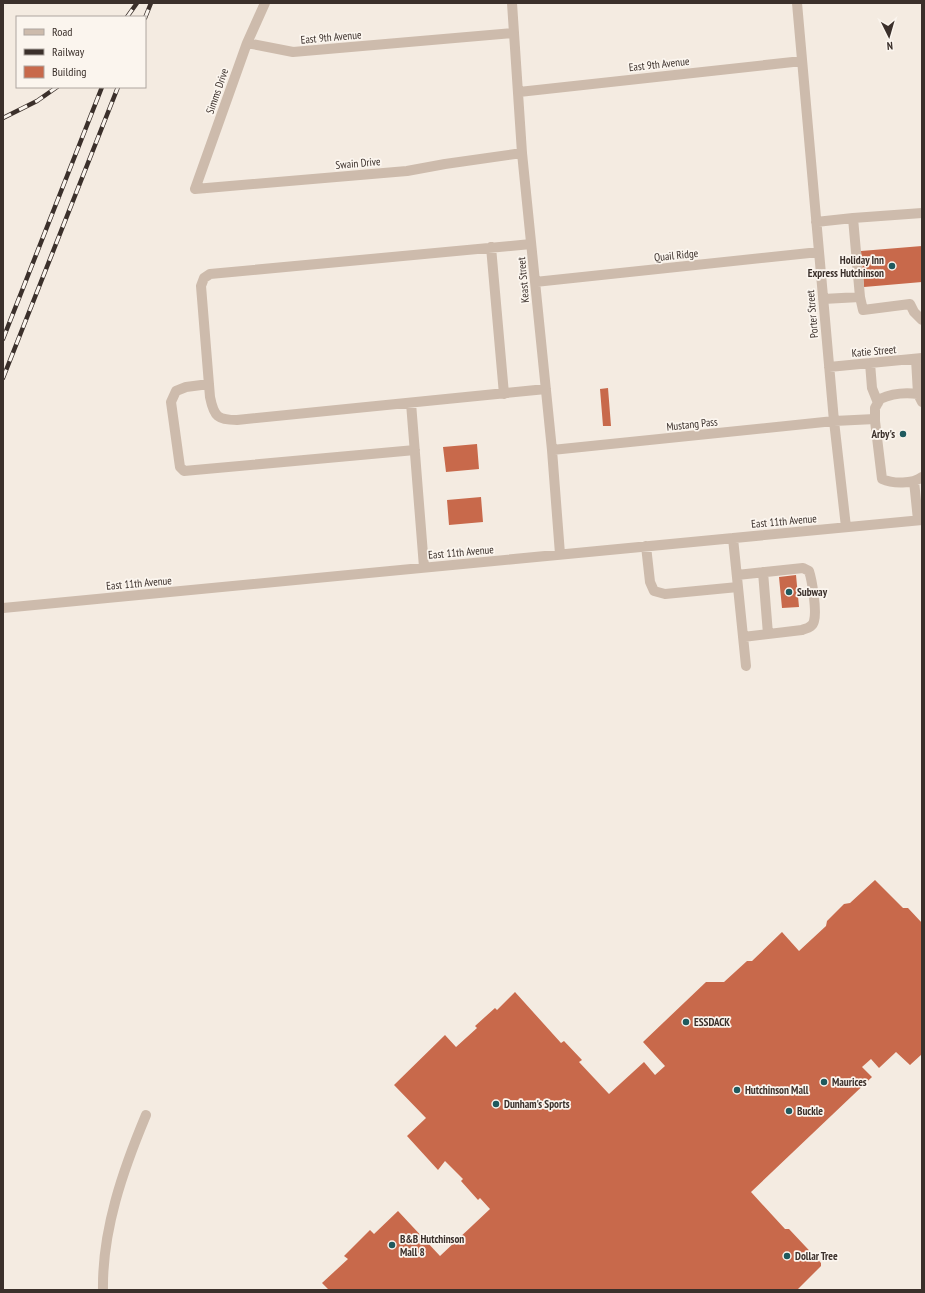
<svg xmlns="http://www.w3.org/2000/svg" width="925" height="1293" font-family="'PT Sans Narrow',sans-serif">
<rect width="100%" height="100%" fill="#f4ebe1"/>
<path fill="#c8694b" d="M922 246V282L864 287 861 251Z
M608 388 611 426H603L600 389Z
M477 444 479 469 446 472 443 447Z
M481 497 483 522 449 525 447 500Z
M796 575 799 607 782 608 779 577Z
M875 880 903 908H908L922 923V1054L910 1065 896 1052 879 1068 871 1059 862 1067 872 1077 751 1192 785 1229H789L821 1263V1266L797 1290H329L322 1283 348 1259 344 1256 370 1230 374 1234 398 1211 440 1256 490 1209 480 1198 478 1200 461 1181 463 1179 445 1161 438 1170 407 1136 426 1118 394 1085 445 1035 456 1047 477 1028 475 1026 495 1008 497 1010 515 992 561 1043 564 1041 582 1060 579 1062 609 1094 644 1062 655 1075 665 1066 643 1042 706 982H724L747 961H752L782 932 799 951 826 926 827 921 844 904 850 903Z"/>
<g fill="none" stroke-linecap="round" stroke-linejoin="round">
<path stroke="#cdbbac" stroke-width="10" d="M265 3 247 43 195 189 407 171 445 164 522 153
M512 3 522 153 552 450 560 554
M797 3 834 421 846 527
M247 43 293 52 514 33
M519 92 802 61
M853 218 922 213
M816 222 853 218 860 297 823 299
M531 244 210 274 204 278 201 286 210 397C214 417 218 420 237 420L546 389
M491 247 504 394
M535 282 819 252
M860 297 863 310 910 304 914 312 922 320
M916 359 918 394
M870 363 872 388 878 403
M829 367 922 358
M209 384 186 387 176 391 171 402 179 460 180 467 184 471 415 450
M922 402 918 394C904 392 893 393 880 399L875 408V421L882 479C893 484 913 484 922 477
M411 403 424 567
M552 450 834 421 875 419
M914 481 918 520
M733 538 746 666
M646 546 650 582 654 591 665 594 738 587
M763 572 768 634
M737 575 803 568 809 571C812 580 817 611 814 621 813 627 807 628 802 630L743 637
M3 608 922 520
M103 1290C102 1230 123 1170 146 1115"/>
<defs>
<path id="rail" d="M127 17 137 3
M145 18 151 3
M3 118 37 101 57 87
M3 339 102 87
M3 378 118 87"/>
</defs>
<use href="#rail" stroke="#3b302b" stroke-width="4.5"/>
<use href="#rail" stroke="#fbf5ee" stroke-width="3" stroke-dasharray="9" stroke-linecap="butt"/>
</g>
<g fill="#1f5a5e" stroke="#fbf5ee" stroke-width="1.5">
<circle cx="892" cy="266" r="4"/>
<circle cx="903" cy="434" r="4"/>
<circle cx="789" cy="592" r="4"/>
<circle cx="686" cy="1022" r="4"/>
<circle cx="824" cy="1082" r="4"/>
<circle cx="737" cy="1090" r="4"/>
<circle cx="496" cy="1104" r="4"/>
<circle cx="789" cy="1111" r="4"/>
<circle cx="392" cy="1245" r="4"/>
<circle cx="787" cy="1256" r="4"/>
</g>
<g text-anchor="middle" stroke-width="3.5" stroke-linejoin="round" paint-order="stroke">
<g font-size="11" fill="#3b302b" stroke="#fbf5ee">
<text transform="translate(331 37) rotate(-5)" y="4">East 9th Avenue</text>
<text transform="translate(659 64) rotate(-6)" y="4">East 9th Avenue</text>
<text transform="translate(217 91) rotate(-71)" y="4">Simms Drive</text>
<text transform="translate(358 163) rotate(-5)" y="4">Swain Drive</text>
<text transform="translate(676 255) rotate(-6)" y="4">Quail Ridge</text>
<text transform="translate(523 280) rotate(-95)" y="4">Keast Street</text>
<text transform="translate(812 314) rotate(-95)" y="4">Porter Street</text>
<text transform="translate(874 351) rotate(-5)" y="4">Katie Street</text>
<text transform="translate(692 424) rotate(-6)" y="4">Mustang Pass</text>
<text transform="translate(784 521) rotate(-5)" y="4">East 11th Avenue</text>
<text transform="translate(461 552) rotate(-5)" y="4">East 11th Avenue</text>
<text transform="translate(139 583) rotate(-5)" y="4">East 11th Avenue</text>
</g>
<g font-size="11" font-weight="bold" fill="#3b302b" stroke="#fbf5ee" text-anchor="start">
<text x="884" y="264" text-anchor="end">Holiday Inn<tspan x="884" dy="13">Express Hutchinson</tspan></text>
<text x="895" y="438" text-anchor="end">Arby's</text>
<text x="797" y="596">Subway</text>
<text x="694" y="1026">ESSDACK</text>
<text x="832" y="1086">Maurices</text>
<text x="745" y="1094">Hutchinson Mall</text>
<text x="504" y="1108">Dunham's Sports</text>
<text x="797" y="1115">Buckle</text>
<text x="400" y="1243">B&amp;B Hutchinson<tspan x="400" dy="13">Mall 8</tspan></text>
<text x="795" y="1260">Dollar Tree</text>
</g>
</g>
<rect width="925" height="1293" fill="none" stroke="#3b302b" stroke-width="8"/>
<rect x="16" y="16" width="130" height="72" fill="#fbf5ee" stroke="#aea6a0"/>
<rect x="24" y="29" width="20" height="6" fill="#cdbbac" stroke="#aea6a0"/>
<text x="52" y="36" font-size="12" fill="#3b302b">Road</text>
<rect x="24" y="49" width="20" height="6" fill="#3b302b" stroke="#aea6a0"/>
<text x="52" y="56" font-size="12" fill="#3b302b">Railway</text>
<rect x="24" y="66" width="20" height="12" fill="#c8694b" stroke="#aea6a0"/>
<text x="52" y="76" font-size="12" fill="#3b302b">Building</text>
<g transform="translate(889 36) rotate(175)" stroke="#fbf5ee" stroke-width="3" paint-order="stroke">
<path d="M0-3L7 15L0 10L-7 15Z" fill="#3b302b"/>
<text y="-6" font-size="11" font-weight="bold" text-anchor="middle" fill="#3b302b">N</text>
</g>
</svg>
